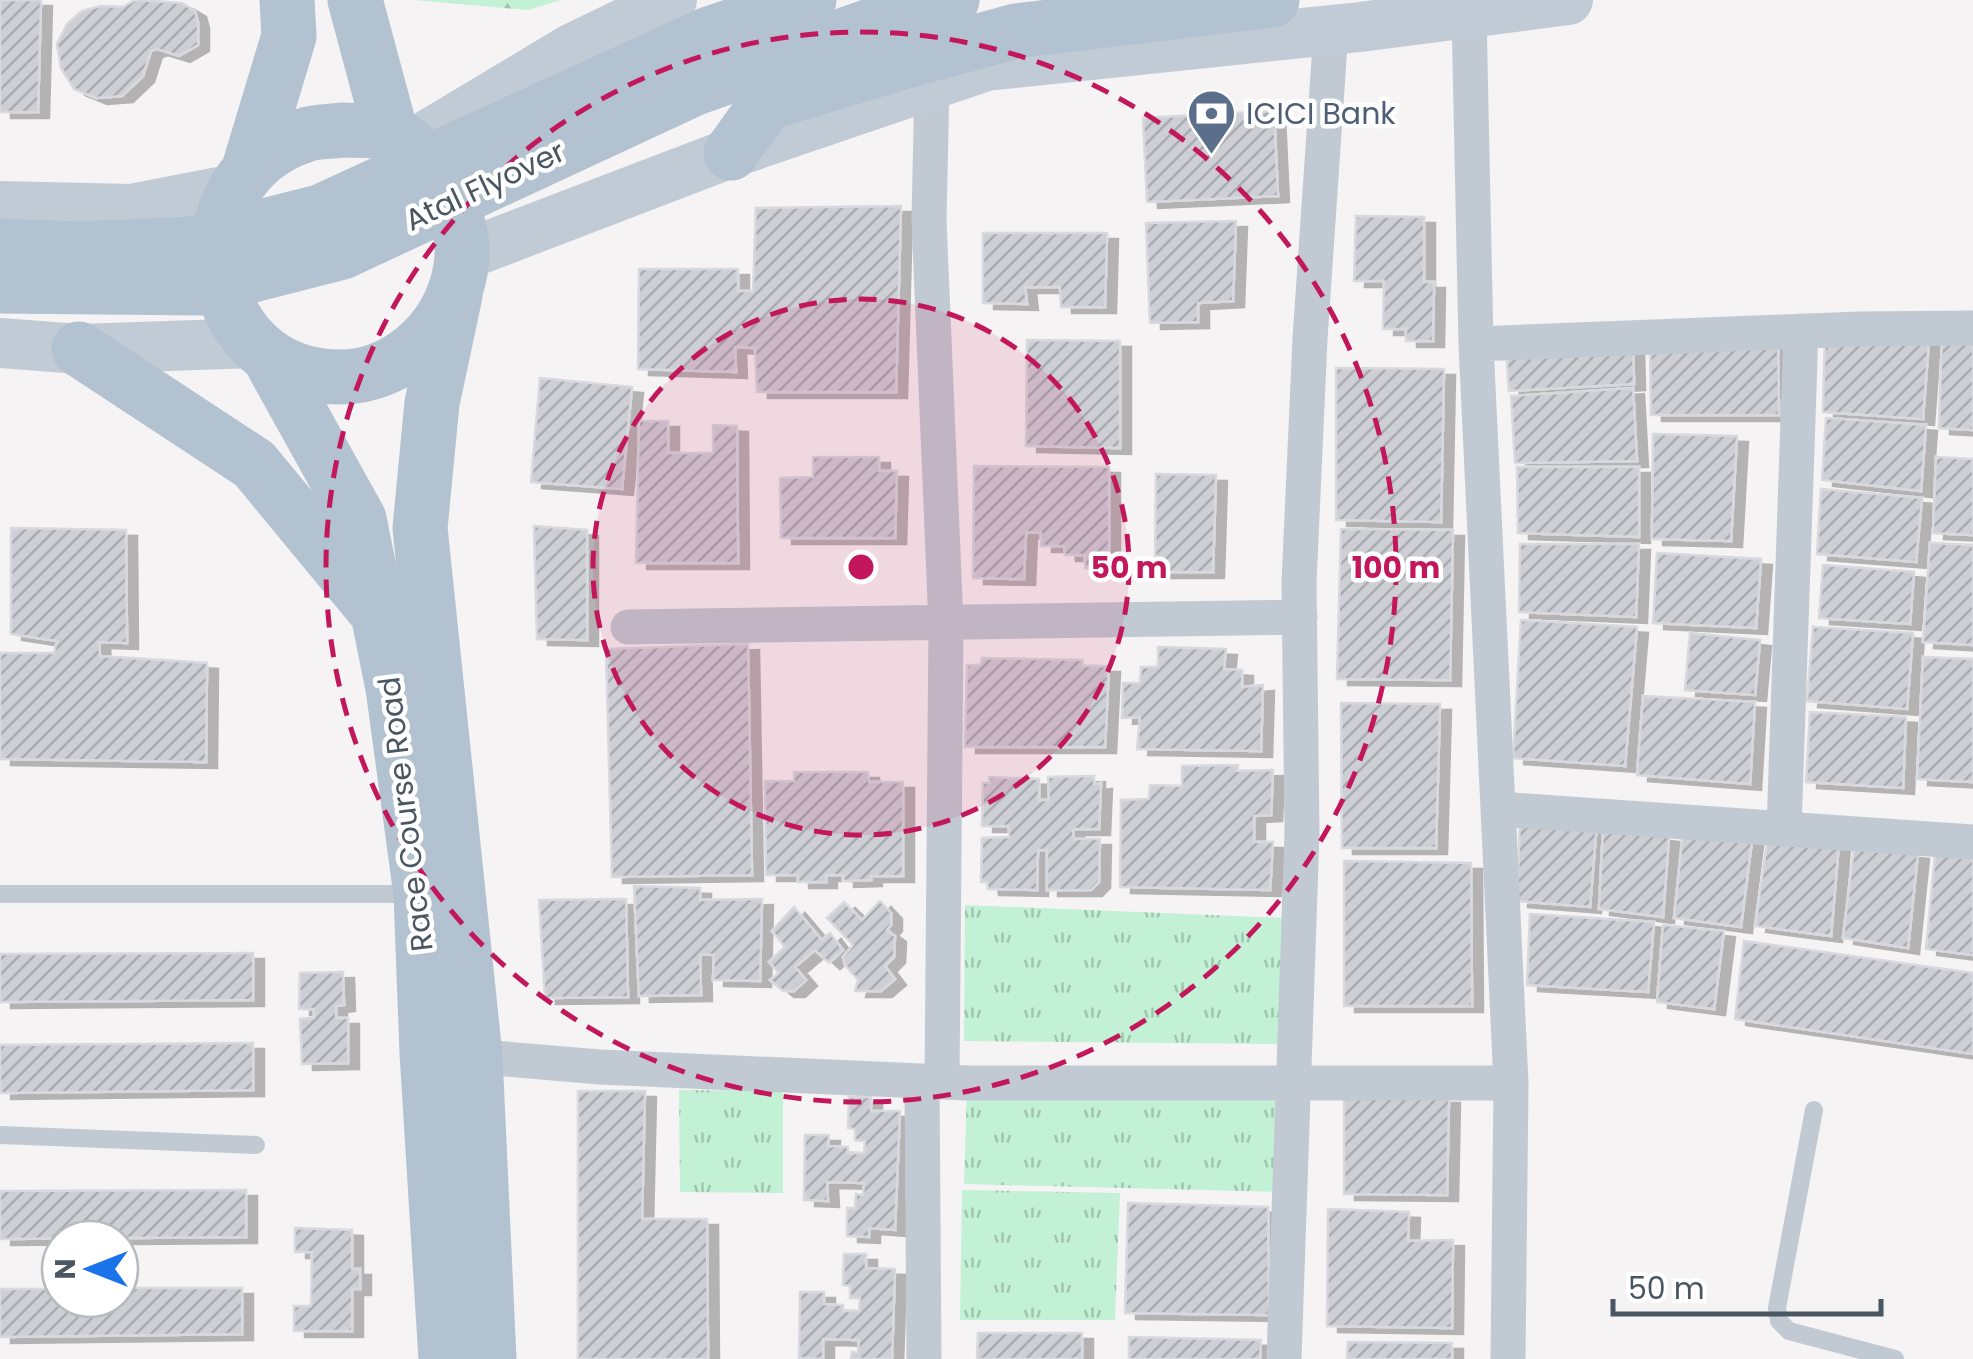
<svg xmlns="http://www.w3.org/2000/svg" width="1973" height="1359" font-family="Poppins,sans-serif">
<defs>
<pattern id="grass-tufts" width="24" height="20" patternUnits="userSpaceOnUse" patternTransform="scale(2.5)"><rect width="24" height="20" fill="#c3f1d5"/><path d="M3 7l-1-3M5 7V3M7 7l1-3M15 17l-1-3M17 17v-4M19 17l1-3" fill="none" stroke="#a0c6b0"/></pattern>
<pattern id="forest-firs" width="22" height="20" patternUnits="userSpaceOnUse" patternTransform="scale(2.5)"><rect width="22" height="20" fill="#c3f1d5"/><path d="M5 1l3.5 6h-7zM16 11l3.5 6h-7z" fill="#a0c6b0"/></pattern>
<pattern id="building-hatch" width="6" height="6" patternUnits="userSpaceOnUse" patternTransform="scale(2.5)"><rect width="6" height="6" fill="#cdcfd5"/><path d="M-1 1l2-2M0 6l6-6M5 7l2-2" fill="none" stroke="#a8abb0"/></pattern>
<filter id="shadow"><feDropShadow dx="11" dy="6" stdDeviation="0" flood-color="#0004"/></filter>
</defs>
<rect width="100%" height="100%" fill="#f5f3f3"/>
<path fill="url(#grass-tufts)" d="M965 905 1285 918 1281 1044 964 1041Z
M1282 1088 1277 1192 964 1184 967 1089Z
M679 1090 783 1091V1193L680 1192Z
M962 1190 1120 1193 1115 1320H960Z"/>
<path fill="url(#forest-firs)" d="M414 0H561L528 10Z"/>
<path fill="url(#building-hatch)" stroke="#d7d9de" stroke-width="2.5" filter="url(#shadow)" d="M0 0H41L38 112H0Z
M135 0 182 3 195 11 198 22V45L179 56 157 49 151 51 143 76 122 96 96 98 74 89 61 68 57 44 67 24 82 11 101 6 123 7Z
M1274 111 1278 196 1147 202 1143 118Z
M901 206 896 392H757L755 348 735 347 736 372 638 369 639 269H738V291H753L756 208Z
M1356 216 1424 217V282H1434L1433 341H1406V329H1383L1384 281H1354Z
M1236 221 1233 301 1198 303V322L1150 323 1146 223Z
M983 233H1107L1105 307H1061L1060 287H1025L1027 304 983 303Z
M1942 334 1973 335V430L1939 428Z
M1825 335 1929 340 1923 419 1823 412Z
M1027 340 1120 341V448L1026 446Z
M1633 343 1634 384 1509 391 1506 350Z
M1778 344 1779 415H1651L1650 345Z
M1336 368 1444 369 1441 522 1336 520Z
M540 378 632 387 622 489 531 482Z
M1633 388 1637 461 1515 463 1511 396Z
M1826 418 1926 425 1921 491 1822 480Z
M639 421H668V453H713V425L737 426 738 563H636Z
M1653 434 1737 436 1731 541 1652 539Z
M813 457H879V471H897L895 538H781L780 478 813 477Z
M1936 457 1973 459V535L1933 533Z
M974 466 1109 467V569L1085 568V555H1065L1064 546H1041V533L1026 532 1024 579 973 578Z
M1517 467H1639V537L1518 533Z
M1156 474 1216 475 1213 572H1155Z
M1821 489 1922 498 1916 562 1817 554Z
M534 526 587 530V640L537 639Z
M11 528 126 530 127 643 99 642 100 656 207 663 206 762 0 759V653H54L57 641 11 634Z
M1341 529 1453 530 1450 680 1337 679Z
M1930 543 1973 545V645L1923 642Z
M1520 544H1639L1636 617 1519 612Z
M1657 553 1761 559 1756 628 1653 623Z
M1823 565 1914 572 1910 624 1819 618Z
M1521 620 1637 627 1625 766 1513 758Z
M1813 627 1913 633 1907 709 1807 701Z
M1690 633 1760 640 1755 695 1685 690Z
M748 644 752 875 612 877 606 649Z
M1158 647 1226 649 1224 669 1242 670V687L1263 685 1261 751 1137 749 1140 717 1122 718 1123 683H1140L1141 667H1158Z
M1923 657 1973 659V782L1917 779Z
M982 658 1083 660 1082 666H1109L1105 747H965L967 665H981Z
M1643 696 1755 702 1750 784 1637 775Z
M1341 703 1440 704 1436 848H1342Z
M1810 712 1906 717 1903 788 1806 782Z
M1238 765 1237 771 1273 770 1271 815 1254 816V842H1273L1270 890 1120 887 1121 800 1149 799 1150 785 1182 786V766Z
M794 772H868L869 782H903V876H871V880L843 881V875H826V882H798V875H766L765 781H794Z
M1094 776V784L1101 783 1099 829H1073L1074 839H1100L1099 882 1091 890H1047V850H1038L1037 890 988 889 987 882H981L982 838 1009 837V826H982L983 783H990L989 777 1039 779V800H1049L1048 777Z
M1520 818 1597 822 1590 907 1517 901Z
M1603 829 1669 836 1663 917 1599 909Z
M1683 832 1752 840 1741 927 1674 918Z
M1768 836 1839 843 1831 936 1755 926Z
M1854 847 1918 853 1908 948 1843 938Z
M1935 855 1973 858V955L1926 949Z
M1344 861 1471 863 1472 1006H1344Z
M634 886 700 888V900L762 899 760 981 713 980 714 955 700 954 701 995 639 996Z
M626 899 628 997 545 998 539 900Z
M880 901 891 913V925L887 930 895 936 894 957 885 966 895 979 881 991H855L858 980 845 965 843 957 853 945 827 918 844 902 862 920Z
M794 907 822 940 830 933 843 950 829 963 815 950 795 967 806 980 794 991H783L770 980 779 973 769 962 785 947 772 931Z
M1530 914 1654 922 1648 992 1527 985Z
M1663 925 1724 931 1714 1009 1657 1002Z
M1744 941 1973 973V1054L1735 1019Z
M253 953V1000L0 1002V954Z
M343 972 344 1005 336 1006V1018H348V1063L302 1064 300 1019 314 1018V1009H299L300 973Z
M253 1043V1090L0 1093V1045Z
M578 1091H645L642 1219H707L708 1359H578Z
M1344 1096 1449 1097 1447 1195 1344 1194Z
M849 1097H871V1111H900L895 1230 869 1228V1237L847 1236V1208H855L856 1194 863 1195 864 1183 827 1182 828 1201 804 1200 805 1135H829L828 1146 848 1147V1153H864L865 1141 855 1140V1129L848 1128Z
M246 1190V1237L0 1239V1191Z
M1128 1203 1268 1207 1269 1315 1125 1313Z
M1328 1209 1409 1212 1408 1241 1453 1240 1452 1328 1327 1326Z
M295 1228 352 1230V1269H360V1289H352V1331H294V1306H311L312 1252H295Z
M844 1254H866V1268L895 1269 892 1359H851L852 1352 858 1353 859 1340 823 1339V1359L799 1358 800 1292H824V1304L843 1305V1311H859L860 1298H850V1286L843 1285Z
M120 1288H242V1334L0 1337V1289H60V1299H120Z
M978 1333H1082V1359H977Z
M1129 1337 1261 1340 1260 1359H1129Z
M1348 1342 1452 1343V1359H1347Z"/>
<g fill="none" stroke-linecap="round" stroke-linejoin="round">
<path stroke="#c1cad2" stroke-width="18" d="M0 894H414
M1814 1110 1777 1308 1779 1321 1789 1331 1895 1359
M0 1135 256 1145"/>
<path stroke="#c1cad2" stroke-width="35" d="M1469 13 1476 344 1511 1083 1508 1359
M932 83 929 220 946 624 942 1082
M1476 344 1859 329 1973 328
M628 627 1300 617
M1498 809 1973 842
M1784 829 1801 331
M458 1055 600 1067 967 1083H1511
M922 1081 924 1359
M1284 1359 1302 833 1299 583 1310 339 1331 30"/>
<path stroke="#c1cbd6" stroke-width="50" d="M411 145 571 49 672 0
M0 206 131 209 234 189
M462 256 731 153 986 66 1360 27 1568 0
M0 343 79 349 256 343"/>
<path stroke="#b3c2d1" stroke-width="55" d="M355 0 391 134
M342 130C359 131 379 129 395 136 413 144 421 156 432 172 449 195 464 228 462 257 458 321 404 378 338 377 199 376 172 178 305 135 316 131 330 132 342 130Z
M731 153 767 103 906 61 1016 31 1272 0
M248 172 289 36 287 0
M0 246 80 249 193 244
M455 295 432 403 420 528 475 1056 489 1359
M79 349 254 464 373 608
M268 355 359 519 393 688 421 894 427 1053 446 1359"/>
<path stroke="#b3c2d1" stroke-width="55" d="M193 244 320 212 709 34 809 0
M0 286 202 288 342 252 695 88 938 2 952 0"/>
</g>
<circle cx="861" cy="567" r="268" fill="#c2185b" fill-opacity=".12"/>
<g fill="none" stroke="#c2185b" stroke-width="5" stroke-dasharray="18 12">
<circle cx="861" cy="567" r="268"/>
<circle cx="861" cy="567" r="535"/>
</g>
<defs>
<symbol id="bank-pin" viewBox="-11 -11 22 30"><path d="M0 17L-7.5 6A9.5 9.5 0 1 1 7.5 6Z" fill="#5c6f8a" stroke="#fff"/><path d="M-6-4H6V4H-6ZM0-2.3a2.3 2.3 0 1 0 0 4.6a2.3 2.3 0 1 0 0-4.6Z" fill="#fff"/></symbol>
</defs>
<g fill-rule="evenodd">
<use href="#bank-pin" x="1184" y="86" width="55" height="75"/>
</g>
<g text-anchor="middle" stroke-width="9" stroke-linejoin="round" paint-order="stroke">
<g font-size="30" fill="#4e5e75" stroke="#fff" text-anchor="start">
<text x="1246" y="124">ICICI Bank</text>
</g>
<g font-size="30" fill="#4a5661" stroke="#fff">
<text transform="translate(485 186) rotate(-25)" y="10">Atal Flyover</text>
<text transform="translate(406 814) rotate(-97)" y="10">Race Course Road</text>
</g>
</g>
<circle cx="861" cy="567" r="15" fill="#c2185b" stroke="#fff" stroke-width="5"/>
<g font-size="30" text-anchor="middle" font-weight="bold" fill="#c2185b" stroke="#fff" stroke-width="9" stroke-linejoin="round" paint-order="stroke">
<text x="1129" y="578">50 m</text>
<text x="1396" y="578">100 m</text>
</g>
<g transform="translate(90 1269) rotate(270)"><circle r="48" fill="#ffffff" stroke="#b7bbc0" stroke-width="2.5"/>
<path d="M0-8L18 38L0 25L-18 38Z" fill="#1a73e8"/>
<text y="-15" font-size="28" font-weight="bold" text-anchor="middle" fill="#4a5661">N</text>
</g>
<path d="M1613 1299v15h268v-15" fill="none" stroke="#4a5661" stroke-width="5"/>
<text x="1628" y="1299" font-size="30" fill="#4a5661" stroke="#ffffff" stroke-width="8" paint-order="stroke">50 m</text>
</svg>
